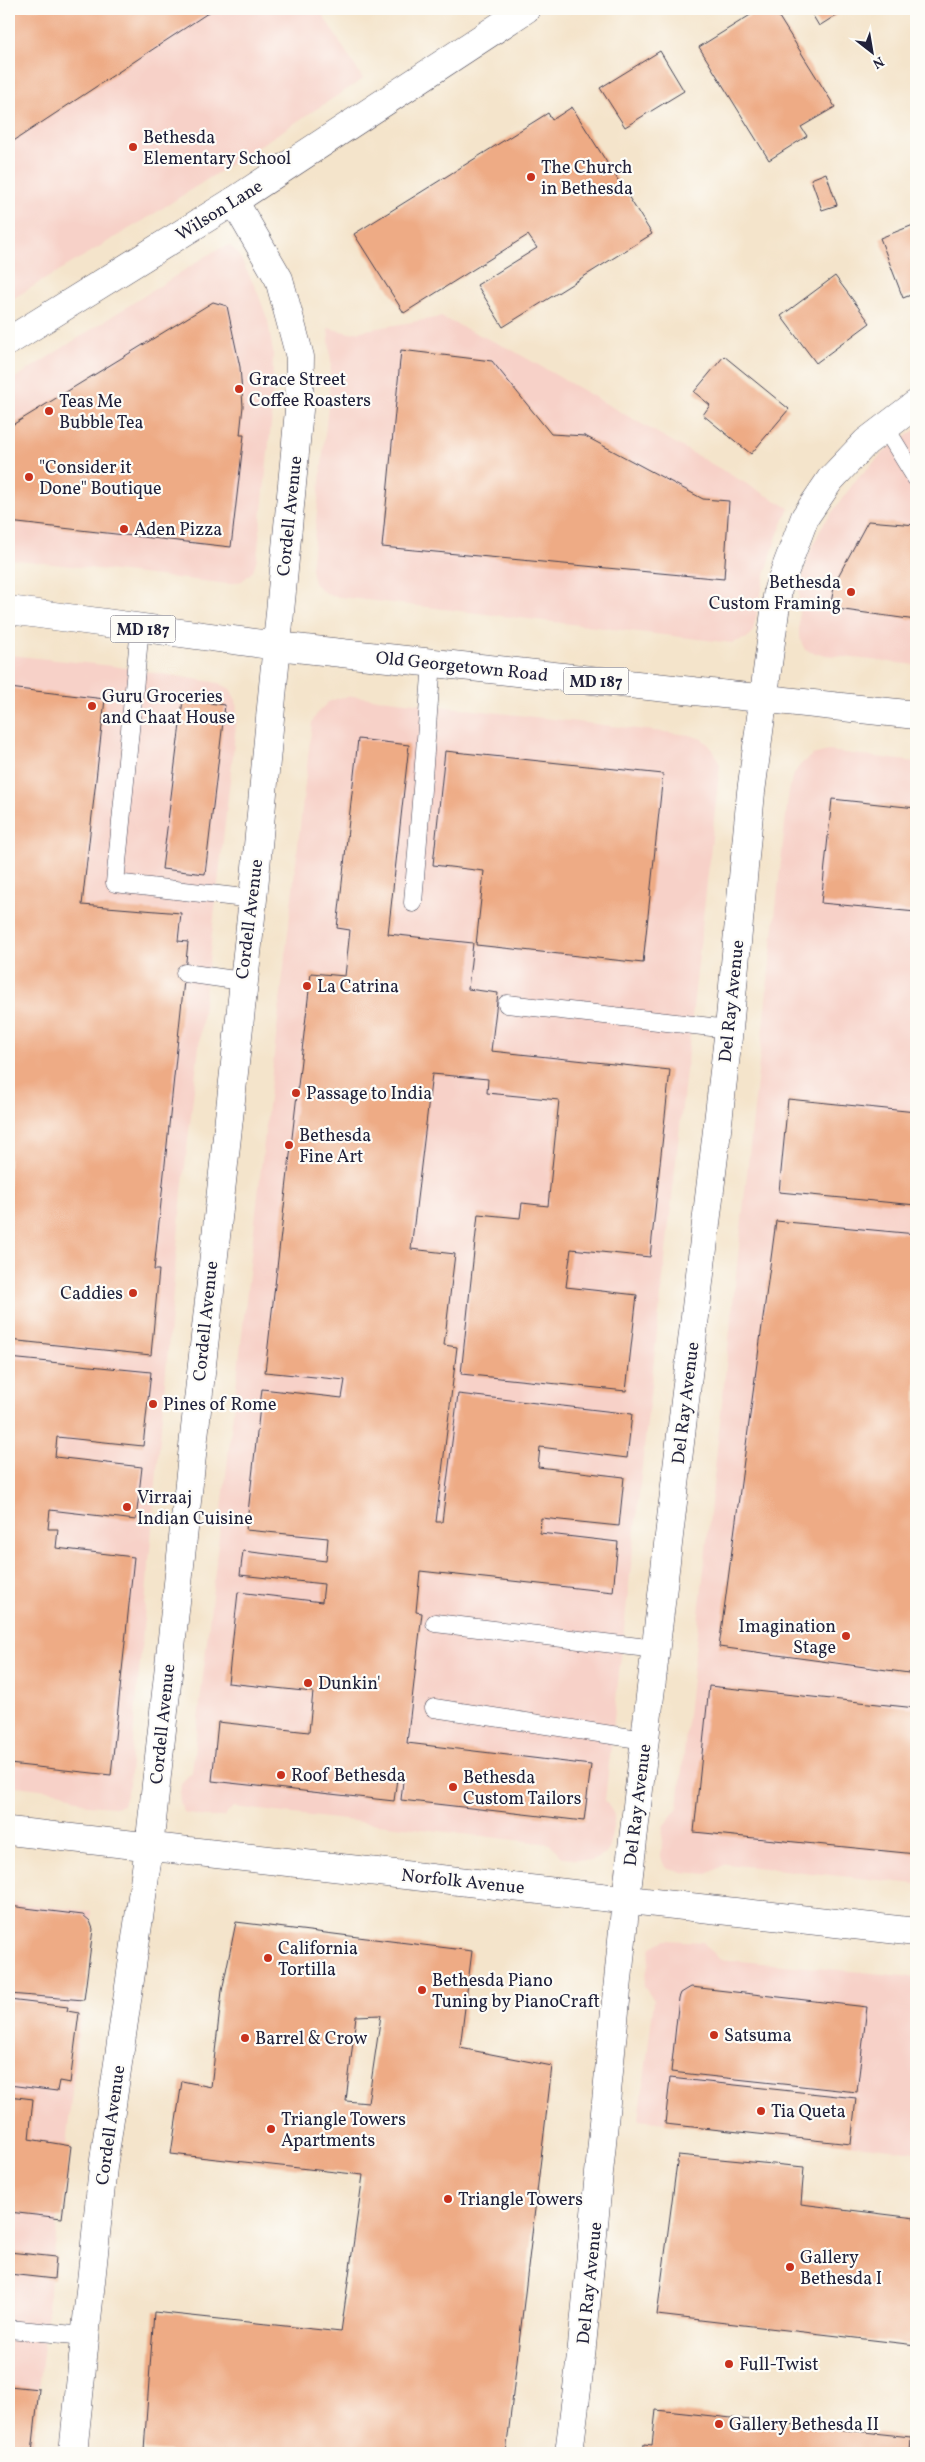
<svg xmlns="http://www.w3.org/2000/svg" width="925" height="2462" font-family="Vollkorn,serif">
<rect width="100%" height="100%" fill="#fdfcf7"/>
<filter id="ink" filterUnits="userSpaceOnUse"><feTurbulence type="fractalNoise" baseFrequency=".02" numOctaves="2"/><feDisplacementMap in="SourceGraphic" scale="10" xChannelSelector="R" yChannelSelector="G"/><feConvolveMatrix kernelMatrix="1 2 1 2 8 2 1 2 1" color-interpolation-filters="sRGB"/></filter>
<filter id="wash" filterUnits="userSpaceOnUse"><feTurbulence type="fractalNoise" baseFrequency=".0096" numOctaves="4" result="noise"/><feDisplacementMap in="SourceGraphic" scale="20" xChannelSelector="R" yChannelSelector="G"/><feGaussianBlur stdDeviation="1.12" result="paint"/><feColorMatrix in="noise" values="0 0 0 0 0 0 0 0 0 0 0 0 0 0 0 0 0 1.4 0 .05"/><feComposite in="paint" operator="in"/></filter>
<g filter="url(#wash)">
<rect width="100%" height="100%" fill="#f4e4cb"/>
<path fill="#f7d1c8" d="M9 9H319L363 79 152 215 9 301Z
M229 245 238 253 257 291 268 321 273 353 272 415 257 558 253 571 242 581 229 584 9 559V382L216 250Z
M441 317 512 350 789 508 777 536 765 575 753 631 747 638 732 643 358 599 331 596 321 590 314 583 311 569 328 405 331 363 328 328 349 333Z
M916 429V665L817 654 805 650 799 637V589L809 554 822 526 856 480 887 449Z
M9 655 113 666 219 683 230 689 236 700 237 714 232 763 182 1192 129 1785 123 1805 115 1807 87 1805 63 1792 9 1785Z
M354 696 689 735 702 739 709 745 715 753 720 765 605 1800 615 1816 609 1848 606 1854 592 1861 563 1858 550 1844 233 1807 224 1817H203L185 1813 179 1802 181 1783 192 1772 312 722 318 712 328 702 339 698Z
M829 751 916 762V1884L726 1864 707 1874 682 1872 668 1869 663 1863 661 1856 663 1827 678 1807 788 797 792 777 800 765 812 755Z
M9 1903 92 1911 32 2453H9Z
M665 1940 703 1942 718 1959 916 1977V2152L639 2120 654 2000 644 1987 651 1947Z"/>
<g id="blocks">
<path fill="#eeab85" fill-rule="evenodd" d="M9 9H214L9 144Z
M760 9H774L835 107 801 127 807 136 769 160 699 47Z
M809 9H846L819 26Z
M660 51 684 91 625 127 600 88Z
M572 107 652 234 503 327 477 285 537 248 528 235 404 313 354 234 548 113 552 120Z
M826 173 837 205 822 210 811 179Z
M916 224V293L903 298 880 238Z
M835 276 870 323 816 363 781 316Z
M213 302 227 306 240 367 243 406 240 435H244L231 547 9 522V427Z
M401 350 492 361 551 434 585 436 703 499 729 501 724 579 382 547Z
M724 356 789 409 751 454 703 415 710 405 694 392Z
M868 521 916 525V620L830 608 835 582Z
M9 688 105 699 82 905 181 913 178 941 188 942 154 1270H159L151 1355 9 1340Z
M183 700 225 705 205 874 162 869Z
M358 739 409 745 388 934 473 943 468 989 498 993 491 1051 670 1070 650 1257 571 1249 566 1287 637 1295 626 1391 461 1374 478 1214 520 1218 522 1203 548 1206 559 1100 487 1093 488 1079 432 1074 411 1249 455 1254 444 1345 457 1347 436 1522H442L458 1394 632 1414 627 1458 540 1447 538 1467 624 1477 619 1526 541 1518 540 1533 618 1542 613 1592 420 1571 416 1612 422 1613 407 1743 591 1765 584 1821 401 1800 404 1771H398L394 1801 212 1781 218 1722 309 1732 313 1692 228 1683 238 1592 322 1602 324 1584 240 1575 243 1551 326 1561 328 1538 246 1530 262 1389 342 1398 345 1380 265 1372 311 973 345 976 350 930 337 928Z
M445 751 663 774 643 963 476 945 484 871 433 865Z
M832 799 916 808V912L821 903Z
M788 1099 916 1112V1205L779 1192Z
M776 1221 916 1234V1674L719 1647Z
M9 1358 151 1372 143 1446 57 1437 55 1457 142 1467 136 1520 50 1510 48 1529H58L56 1548 134 1557 111 1775 9 1764Z
M709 1686 916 1708V1854L694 1832Z
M9 1906 83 1915 90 1921 93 1929 84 2000 9 1994Z
M236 1922 472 1951 460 2048 552 2066 506 2453H186L144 2450 154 2312 341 2332 363 2175 171 2154 182 2081 211 2087 222 1991ZM381 2015 368 2103 346 2101 356 2016Z
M691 1987 867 2007 857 2092 671 2072 679 1998 681 1993Z
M9 2000 68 2007 67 2011 79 2013 70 2083 59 2081 57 2091 9 2085Z
M670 2078 856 2098 851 2144 665 2124Z
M9 2096 33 2099 29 2139 71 2146 62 2218 9 2212Z
M678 2155 804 2167 801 2204 915 2218 916 2214V2345L657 2315Z
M9 2252 56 2257 54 2279 9 2274Z
M9 2386 39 2389 32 2453H9Z
M656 2410 911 2437 910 2453H643L644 2444 652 2445Z"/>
</g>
</g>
<g filter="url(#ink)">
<use href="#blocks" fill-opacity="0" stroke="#423f51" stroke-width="1"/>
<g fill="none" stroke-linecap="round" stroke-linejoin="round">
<defs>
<path id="lane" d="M886 429 916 478
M140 628 115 883 253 899
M413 903 432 663
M185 973 242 981
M507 1004 729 1029
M435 1623 656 1649
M434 1708 645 1740
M9 2329 85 2336"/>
<path id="street" d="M9 1831 916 1932
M73 2453 103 2167 149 1848 253 899 299 410 300 357 279 279 234 201
M569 2453 581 2356 626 1899 729 1029 751 792 778 589 805 517 830 480 866 442 916 404"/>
<path id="secondary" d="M9 341 234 201 526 9"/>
<path id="primary" d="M9 610 277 646 916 715"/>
</defs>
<use href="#lane" stroke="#423f51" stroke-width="19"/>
<use href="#street" stroke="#423f51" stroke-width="29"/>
<use href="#secondary" stroke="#423f51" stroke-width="29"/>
<use href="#primary" stroke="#423f51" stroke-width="29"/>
<use href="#lane" stroke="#fff" stroke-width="18"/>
<use href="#street" stroke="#fff" stroke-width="28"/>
<use href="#secondary" stroke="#fff" stroke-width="28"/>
<use href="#primary" stroke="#fff" stroke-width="28"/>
</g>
</g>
<g fill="#c8321e" stroke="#fdfcf7" stroke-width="2">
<circle cx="133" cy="147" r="5"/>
<circle cx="531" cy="177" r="5"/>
<circle cx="239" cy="389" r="5"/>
<circle cx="49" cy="411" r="5"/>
<circle cx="29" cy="477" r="5"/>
<circle cx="124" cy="529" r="5"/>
<circle cx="851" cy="592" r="5"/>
<circle cx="92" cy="706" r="5"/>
<circle cx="307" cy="986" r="5"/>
<circle cx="296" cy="1093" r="5"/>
<circle cx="289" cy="1145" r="5"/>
<circle cx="133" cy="1293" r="5"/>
<circle cx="153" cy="1404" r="5"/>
<circle cx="127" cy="1507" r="5"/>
<circle cx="846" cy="1636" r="5"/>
<circle cx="308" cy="1683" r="5"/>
<circle cx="281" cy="1775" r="5"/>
<circle cx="453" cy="1787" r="5"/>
<circle cx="268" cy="1958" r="5"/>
<circle cx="422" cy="1990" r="5"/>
<circle cx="714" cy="2035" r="5"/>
<circle cx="245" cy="2038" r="5"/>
<circle cx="761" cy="2111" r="5"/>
<circle cx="271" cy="2129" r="5"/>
<circle cx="448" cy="2199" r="5"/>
<circle cx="790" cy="2267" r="5"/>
<circle cx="729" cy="2364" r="5"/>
<circle cx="719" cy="2424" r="5"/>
</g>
<g text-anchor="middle" stroke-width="4.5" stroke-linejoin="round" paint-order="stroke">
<g fill="#fdfcf7" stroke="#646373" stroke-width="1">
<rect x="110.5" y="615.5" width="65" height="27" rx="4"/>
<rect x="563.5" y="667.5" width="65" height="27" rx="4"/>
</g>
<g font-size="16" font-weight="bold" fill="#22223b">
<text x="143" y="635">MD 187</text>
<text x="596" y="687">MD 187</text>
</g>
<g font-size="18" fill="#22223b" stroke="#fdfcf7" text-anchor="start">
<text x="143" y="143">Bethesda<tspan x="143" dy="21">Elementary School</tspan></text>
<text x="541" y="173">The Church<tspan x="541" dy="21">in Bethesda</tspan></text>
<text x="249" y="385">Grace Street<tspan x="249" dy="21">Coffee Roasters</tspan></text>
<text x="59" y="407">Teas Me<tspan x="59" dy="21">Bubble Tea</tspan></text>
<text x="39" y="473">"Consider it<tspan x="39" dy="21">Done" Boutique</tspan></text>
<text x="134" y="535">Aden Pizza</text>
<text x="841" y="588" text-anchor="end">Bethesda<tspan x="841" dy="21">Custom Framing</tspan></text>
<text x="102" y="702">Guru Groceries<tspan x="102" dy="21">and Chaat House</tspan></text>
<text x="317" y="992">La Catrina</text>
<text x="306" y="1099">Passage to India</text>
<text x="299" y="1141">Bethesda<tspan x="299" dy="21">Fine Art</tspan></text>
<text x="123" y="1299" text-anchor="end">Caddies</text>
<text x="163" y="1410">Pines of Rome</text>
<text x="137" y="1503">Virraaj<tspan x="137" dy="21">Indian Cuisine</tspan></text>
<text x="836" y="1632" text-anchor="end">Imagination<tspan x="836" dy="21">Stage</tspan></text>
<text x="318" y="1689">Dunkin'</text>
<text x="291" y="1781">Roof Bethesda</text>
<text x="463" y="1783">Bethesda<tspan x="463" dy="21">Custom Tailors</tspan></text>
<text x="278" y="1954">California<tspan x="278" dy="21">Tortilla</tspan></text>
<text x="432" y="1986">Bethesda Piano<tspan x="432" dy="21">Tuning by PianoCraft</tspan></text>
<text x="724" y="2041">Satsuma</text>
<text x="255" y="2044">Barrel &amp; Crow</text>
<text x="771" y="2117">Tia Queta</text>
<text x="281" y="2125">Triangle Towers<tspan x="281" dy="21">Apartments</tspan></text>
<text x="458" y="2205">Triangle Towers</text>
<text x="800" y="2263">Gallery<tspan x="800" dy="21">Bethesda I</tspan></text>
<text x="739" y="2370">Full-Twist</text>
<text x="729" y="2430">Gallery Bethesda II</text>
</g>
<g font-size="18" fill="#22223b" stroke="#fdfcf7">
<text transform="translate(219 210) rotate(-32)" y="6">Wilson Lane</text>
<text transform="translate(289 516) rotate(-84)" y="6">Cordell Avenue</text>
<text transform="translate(462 666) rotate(6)" y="6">Old Georgetown Road</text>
<text transform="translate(249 919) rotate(-83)" y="6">Cordell Avenue</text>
<text transform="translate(731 1001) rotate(-84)" y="6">Del Ray Avenue</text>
<text transform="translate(205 1321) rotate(-84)" y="6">Cordell Avenue</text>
<text transform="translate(685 1403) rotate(-83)" y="6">Del Ray Avenue</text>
<text transform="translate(162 1724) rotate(-84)" y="6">Cordell Avenue</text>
<text transform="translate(637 1805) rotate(-83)" y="6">Del Ray Avenue</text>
<text transform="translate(463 1881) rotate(6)" y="6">Norfolk Avenue</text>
<text transform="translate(110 2125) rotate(-82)" y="6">Cordell Avenue</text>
<text transform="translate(589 2283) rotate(-84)" y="6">Del Ray Avenue</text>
</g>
</g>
<rect width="925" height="2462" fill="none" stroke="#fdfcf7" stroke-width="30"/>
<g transform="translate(872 52) rotate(149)" stroke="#fdfcf7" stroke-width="4" paint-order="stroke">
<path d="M0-4L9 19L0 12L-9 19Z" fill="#22223b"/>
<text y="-8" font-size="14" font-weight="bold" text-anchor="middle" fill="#22223b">N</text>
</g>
</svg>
